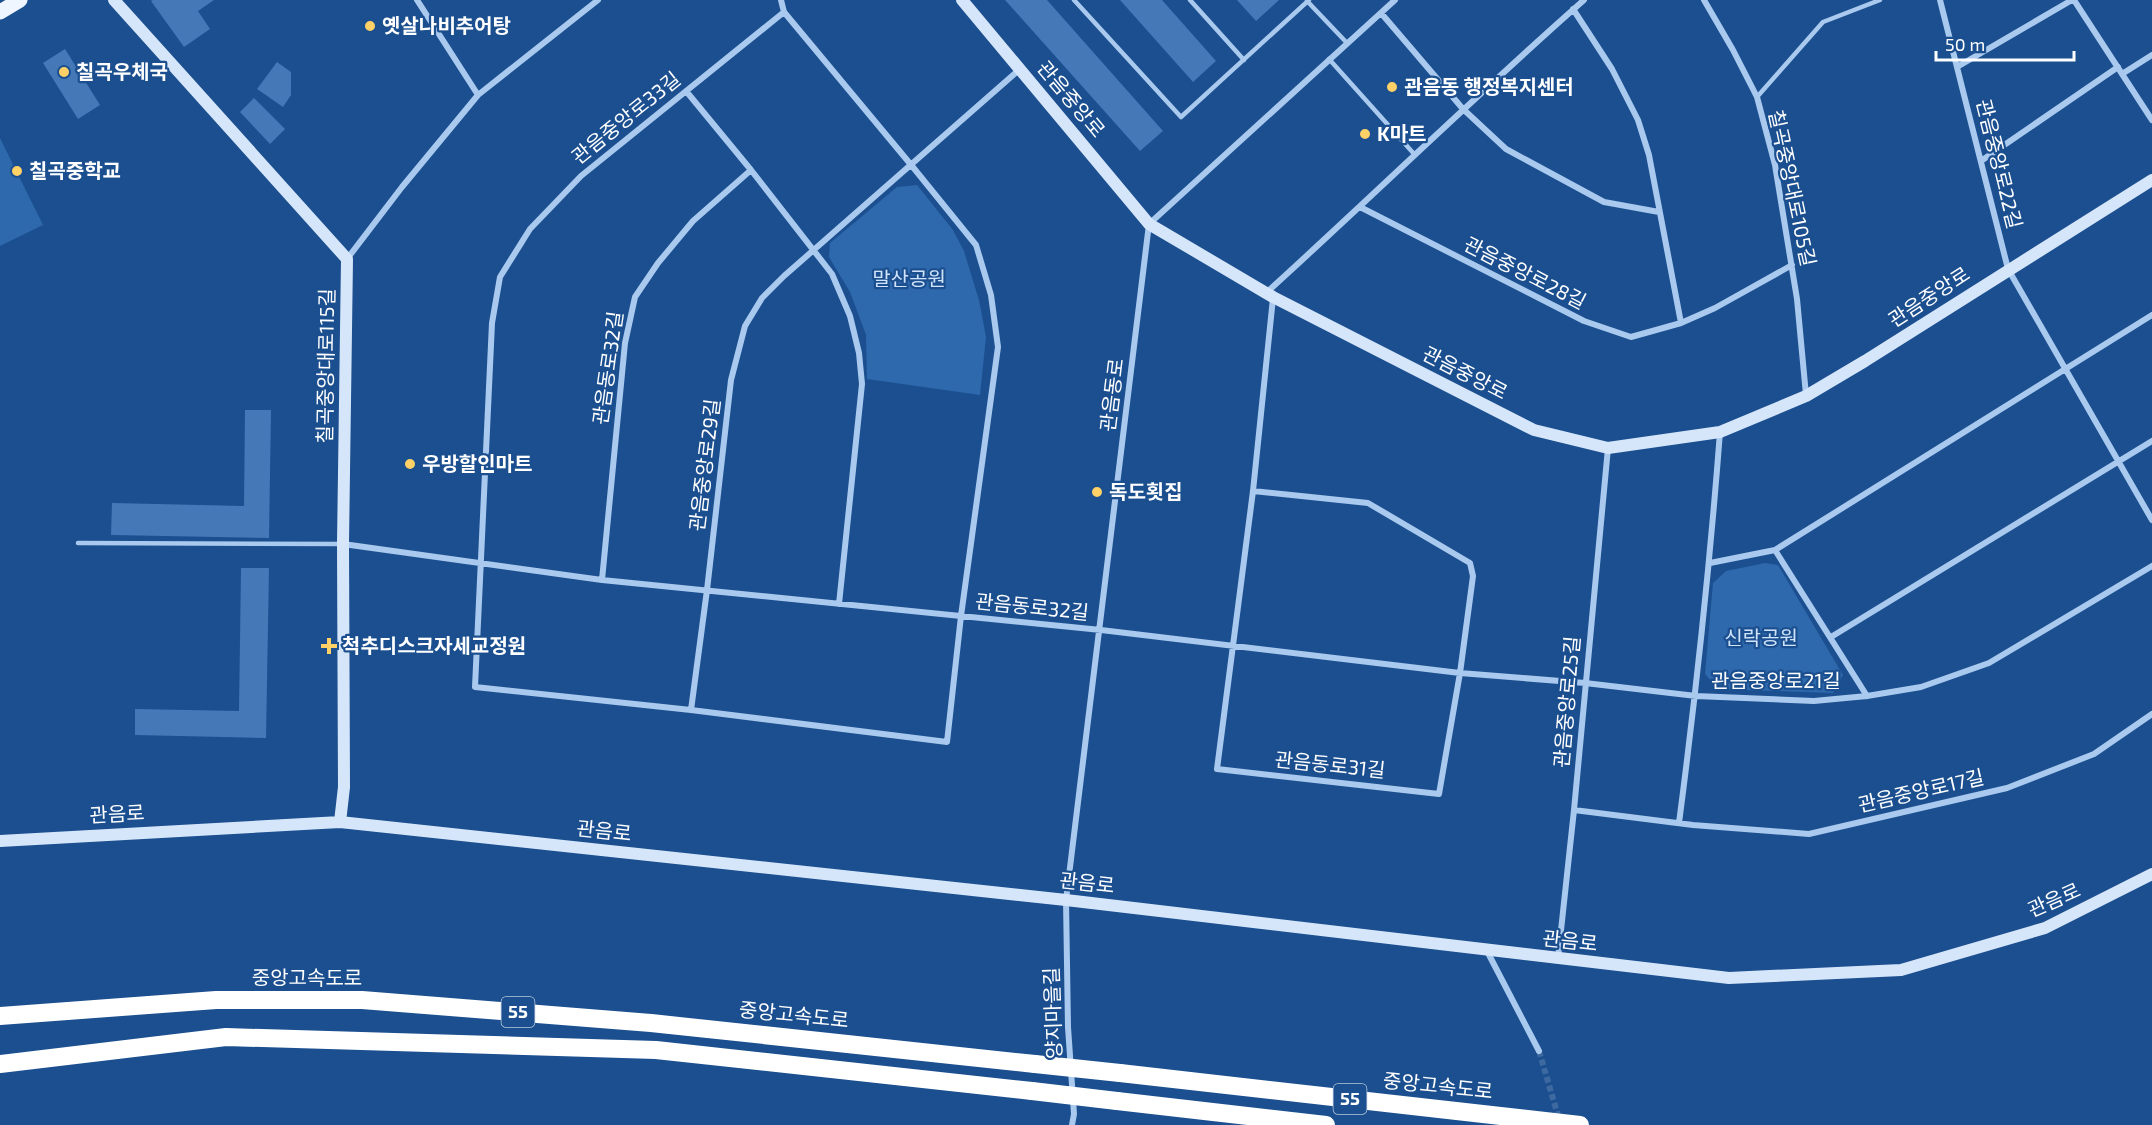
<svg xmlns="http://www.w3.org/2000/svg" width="2152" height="1125" font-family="'Exo 2','Noto Sans KR',sans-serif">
<rect width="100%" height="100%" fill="#1b4f8f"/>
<path fill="#2e69ad" d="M0 138 43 225 0 246Z
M917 185 953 230 964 251 979 300 986 337 980 395 867 379 866 335 850 292 829 257 830 243 897 187Z
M1765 563 1778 565 1843 675 1833 693 1718 689 1705 674 1713 583 1726 571Z"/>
<path fill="#4478b7" d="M153 0H214L198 11 210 29 184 47 151 1Z
M1005 0H1047L1163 131 1140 151Z
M1120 0H1162L1216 61 1193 82Z
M1237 0H1279L1256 21Z
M65 49 100 105 78 119 43 63Z
M277 62 291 72V95L283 107 257 89Z
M254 98 285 129 270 144 240 112Z
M245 410H271L269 538 111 535 112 503 244 506Z
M241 568H269L266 738 135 735V709L239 711Z"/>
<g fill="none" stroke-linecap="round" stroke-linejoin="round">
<path stroke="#3d69a0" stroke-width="6" stroke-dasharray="6 3" stroke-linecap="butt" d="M1539 1051 1559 1119"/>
<path stroke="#a9c9ee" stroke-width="4.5" d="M1074 0 1181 117 1309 0
M1190 0 1244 60
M1307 1 1347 43
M1329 59 1415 155
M1757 97 1823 22 1880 0
M78 543 343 544"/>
<path stroke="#a9c9ee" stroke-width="6" d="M417 0 478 95
M781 0 784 12 912 166 976 245 991 295 998 347 961 616 947 742 691 710 475 687 492 323 500 277 530 229 581 176 784 12
M1704 0 1733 50 1757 97 1775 165 1797 299 1806 395
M1940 0 2008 269 2152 520
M2074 0 2152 120
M1573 9 1612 69 1638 120 1649 155 1681 323
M1381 13 1463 109 1506 149 1604 202 1659 212
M1957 67 2072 0
M2122 74 2152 55
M686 91 751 170 832 274 850 316 859 353 862 384 839 604
M1981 161 2118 67
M1360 207 1584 321 1631 337 1681 323 1715 308 1792 265
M347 259 402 187 478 95 598 0
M1266 293C1373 196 1476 95 1584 0
M1253 491 1368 503 1470 563 1473 576 1460 673 1439 794 1217 769 1253 491 1273 298
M343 544 602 580 1101 630 1460 673 1585 683 1696 696 1814 701 1867 696 1921 687 1989 663 2152 566
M1775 550 1867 696
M1710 563 1775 550 2152 315
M602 580 625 343 635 297 658 263 693 221 751 170
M1831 637 2152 441
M691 710 707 590 731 380 745 326 762 298 784 276 1020 69
M1574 810 1693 825 1809 834 2007 788 2094 754 2152 714
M1679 823C1696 693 1710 563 1720 432
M1487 951 1539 1051
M1558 958 1574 810 1608 448
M1072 1125 1074 1114 1068 1027 1066 900 1149 224 1395 0"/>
<path stroke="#d6e6fa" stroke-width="12" d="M114 0 347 259 343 544 344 787 340 822
M962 0 1149 224 1273 297 1534 430 1608 448 1720 432 1806 396 1865 361 2152 180
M0 841 340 822 1066 900 1729 978 1901 970 2045 928 2152 874"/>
<path stroke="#f0f6ff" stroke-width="15" d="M0 12 20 0"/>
<path stroke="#fff" stroke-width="18" d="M0 1016 216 1000H362L651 1023 1035 1064
M0 1064 226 1037 656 1050 1032 1091
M1120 1073 1580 1125
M1117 1101 1326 1125"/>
<path stroke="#fff" stroke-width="18" d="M1035 1064 1120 1073
M1032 1091 1117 1101"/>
</g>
<g fill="#ffd166" stroke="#1b4f8f" stroke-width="2">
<circle cx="370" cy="26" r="6"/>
<circle cx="64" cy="72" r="6"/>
<circle cx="1392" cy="87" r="6"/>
<circle cx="1365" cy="134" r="6"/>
<circle cx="17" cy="171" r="6"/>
<circle cx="410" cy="464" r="6"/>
<circle cx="1097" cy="492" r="6"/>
<path d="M326 637h6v6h6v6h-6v6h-6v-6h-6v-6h6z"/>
</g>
<g text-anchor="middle" stroke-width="4.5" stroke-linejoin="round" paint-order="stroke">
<g fill="#1b4f8f" stroke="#bbcadd" stroke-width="1.5">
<rect x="501.5" y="997" width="33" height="30" rx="4.5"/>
<rect x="1333.5" y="1084" width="33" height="30" rx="4.5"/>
</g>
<g font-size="18" font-weight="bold" fill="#fff">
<text x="518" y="1018">55</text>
<text x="1350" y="1105">55</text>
</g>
<g font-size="20" font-weight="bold" fill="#fff" stroke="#1b4f8f" text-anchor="start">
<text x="382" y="33">옛살나비추어탕</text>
<text x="76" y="79">칠곡우체국</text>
<text x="1404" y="94">관음동 행정복지센터</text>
<text x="1377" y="141">K마트</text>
<text x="29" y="178">칠곡중학교</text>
<text x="422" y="471">우방할인마트</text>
<text x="1109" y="499">독도횟집</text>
<text x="342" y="653">척추디스크자세교정원</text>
</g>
<g font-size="20" fill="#fff" stroke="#1b4f8f">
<text transform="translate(1071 99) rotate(50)" y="7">관음중앙로</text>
<text transform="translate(626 118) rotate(-39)" y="7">관음중앙로33길</text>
<text transform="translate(1999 164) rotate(76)" y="7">관음중앙로22길</text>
<text transform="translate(1792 188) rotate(78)" y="7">칠곡중앙대로105길</text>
<text transform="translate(1525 273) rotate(27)" y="7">관음중앙로28길</text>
<text transform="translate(1929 297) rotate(-33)" y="7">관음중앙로</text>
<text transform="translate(326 366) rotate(-89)" y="7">칠곡중앙대로115길</text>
<text transform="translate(608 368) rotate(-82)" y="7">관음동로32길</text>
<text transform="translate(1465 373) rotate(27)" y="7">관음중앙로</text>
<text transform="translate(1112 395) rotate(-83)" y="7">관음동로</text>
<text transform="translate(705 465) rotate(-83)" y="7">관음중앙로29길</text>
<text transform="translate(1032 607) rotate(6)" y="7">관음동로32길</text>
<text x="1776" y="688">관음중앙로21길</text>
<text transform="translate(1567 702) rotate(-85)" y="7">관음중앙로25길</text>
<text transform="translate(1330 765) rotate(6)" y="7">관음동로31길</text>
<text transform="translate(1921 791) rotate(-13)" y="7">관음중앙로17길</text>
<text transform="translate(117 814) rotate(-3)" y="7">관음로</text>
<text transform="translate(604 831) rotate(6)" y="7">관음로</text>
<text transform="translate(1087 883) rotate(6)" y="7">관음로</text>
<text transform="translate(2054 900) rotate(-24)" y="7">관음로</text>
<text transform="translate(1570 941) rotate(6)" y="7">관음로</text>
<text x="307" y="985">중앙고속도로</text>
<text transform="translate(1053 1013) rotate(-92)" y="7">양지마을길</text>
<text transform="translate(794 1015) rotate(6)" y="7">중앙고속도로</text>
<text transform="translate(1438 1086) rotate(6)" y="7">중앙고속도로</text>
</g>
<g font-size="20" fill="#cfe3fa" stroke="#1b4f8f">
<text x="909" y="286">말산공원</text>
<text x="1761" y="645">신락공원</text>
</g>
</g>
<path d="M1936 51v9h138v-9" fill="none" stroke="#ffffff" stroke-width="3"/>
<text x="1945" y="51" font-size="18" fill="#ffffff" stroke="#1b4f8f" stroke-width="4.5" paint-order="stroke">50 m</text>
</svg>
